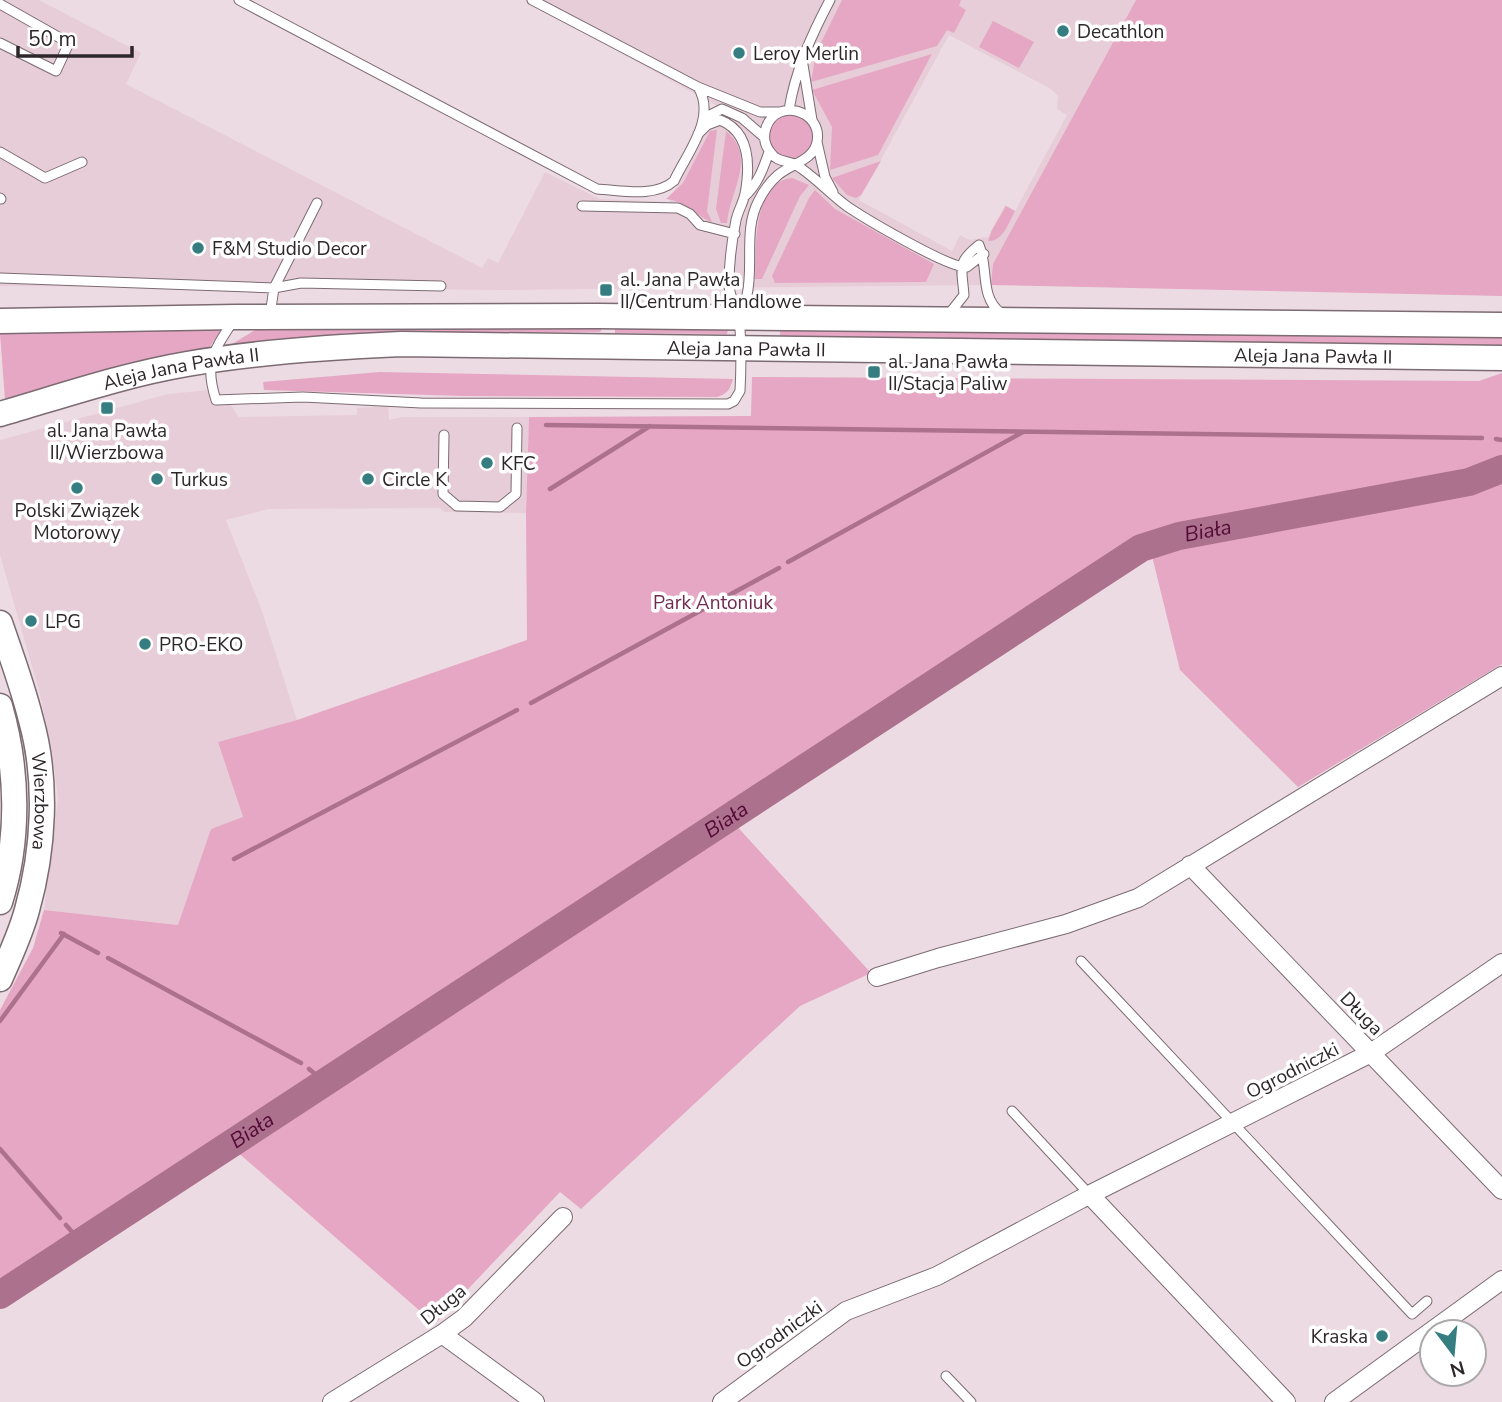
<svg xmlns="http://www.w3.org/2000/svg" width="1502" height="1402" font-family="'Nunito Sans',sans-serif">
<rect width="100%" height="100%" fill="#eddbe3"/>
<path fill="#e7cdd8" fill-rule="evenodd" d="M0 0H39L141 53 126 84 482 268 488 258 498 263 545 172 600 199 669 202 717 106 525 0H1136L993 264 991 285 501 290 0 286ZM949 35 1051 89 1058 96 1057 109 1067 115 1015 211 1005 205 988 237 970 240 960 235 952 251 859 200Z
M210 390 224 395 239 417 357 415V408L388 406 389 420 402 417H529L526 513 444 512 440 508 268 509 226 520 262 611 297 720 218 742 243 818 211 829 179 925 44 910 58 798 52 751 40 694 0 555V440L168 394Z"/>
<path fill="#e5a7c3" d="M842 0H961L959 6 966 10 954 33 947 30 937 46 811 82 816 53Z
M1136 0H1502V296L991 285 993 264Z
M993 21 1034 42 1019 68 979 47Z
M932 54 878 155 830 170 832 127 812 90Z
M768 137a23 23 0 1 1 46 0a23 23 0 1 1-46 0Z
M717 130 707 211 712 222C692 214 691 203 666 199L683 183 710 131Z
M726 131C758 157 729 192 727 223H721L716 209Z
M881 161 861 195 856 198 847 195 832 178Z
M792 178 809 185 800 196 762 279H755C756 249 752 182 792 178Z
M815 190 835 209 934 264 926 282 775 283 772 276 809 198Z
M1006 206 1015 211C1009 222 1003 242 988 241L992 230Z
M358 325H600L602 329 600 332 349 333 232 344 257 329H308Z
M615 325 724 327 728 330 727 334 615 333Z
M780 325 1502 335V348L780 342Z
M222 329 209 348 108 370 5 400 0 333Z
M380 372 733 379C730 389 728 394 717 397L463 396 264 390 263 382Z
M1502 373V468L1486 478 1178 533 1155 538 1130 549 224 1150 0 1294V1010L33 948 44 910 178 925 211 829 243 817 218 742 297 720 527 640 526 513 529 417 751 416 752 377 1479 381Z
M1502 475V664L1298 787 1180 670 1151 552 1476 489Z
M733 822 871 973 800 1006 581 1209 560 1192 435 1324 235 1150Z"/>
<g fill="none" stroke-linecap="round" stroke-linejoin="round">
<path stroke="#ac718d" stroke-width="4.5" d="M546 425 1482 438
M1496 439 1502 440
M550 489 650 426
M788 562 1023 432
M531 703 779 568
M234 859 517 710
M61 933 98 953
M108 958 301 1063
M0 1021 64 934
M309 1069 325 1082
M0 1149 60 1218
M66 1225 82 1243"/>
<path stroke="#ac718d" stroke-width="28" id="s1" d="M0 1295 1141 548 1179 536 1469 482 1502 469"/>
<defs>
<path id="service" d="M239 0 597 189C620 190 655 198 674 181 687 153 717 118 698 87
M532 0 698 87 760 112H780
M0 4 69 43 56 71 0 43
M803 65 812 120
M789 110C795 71 812 34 830 0
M704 118 722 109 742 118 764 137
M817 142 825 177 833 192
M0 152 45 178 82 162
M744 197C758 184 763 169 769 152
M0 198 1 199
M582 206 678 208 690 214 700 225 735 234
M0 278 274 288 317 203
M949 314 964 295C962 268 956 263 979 245 989 267 979 297 1001 313
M270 315 274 288 301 283 441 286
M739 315C742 309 745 302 747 295 754 265 743 229 759 200 763 192 771 181 778 175 791 164 814 160 817 142 823 110 776 97 766 128 763 137 765 146 771 153 777 162 786 160 794 164 809 171 833 197 848 207 866 219 950 269 967 267L984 254
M233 321C213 352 204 363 216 400L303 397 421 403 728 404 734 401 740 391C741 373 742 332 738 315 735 304 729 296 729 284 729 264 732 240 736 220 738 211 743 203 745 194 750 167 751 132 720 120L707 125 698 134
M444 435 443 494 457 506 500 507 516 494 517 428
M1081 961 1412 1314 1427 1301
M1012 1111 1090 1195
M946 1376 971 1402"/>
<path id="minor" d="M1190 865 1502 1190
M877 977 938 958 1066 924 1138 898 1502 676
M1090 1195 1286 1402
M442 1334 535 1402
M332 1402 442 1334 464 1318 563 1217
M722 1402 846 1311 937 1276 1081 1199 1371 1053 1502 963
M1334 1402 1502 1280"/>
<g id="secondary">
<path d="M0 321 236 317 598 316 1502 325"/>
<path id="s2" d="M0 414C62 396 123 375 187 364 257 352 329 347 401 344L1502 358"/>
<path id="s3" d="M0 623C11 655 23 687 31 720 48 780 44 850 27 910 21 933 10 956 0 979"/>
<path d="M0 706C18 769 20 839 0 902"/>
</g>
</defs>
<use href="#service" stroke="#7c6b72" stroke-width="11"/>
<use href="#minor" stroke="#7c6b72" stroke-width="20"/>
<use href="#secondary" stroke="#7c6b72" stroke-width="27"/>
<use href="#service" stroke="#fff" stroke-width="9"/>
<use href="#minor" stroke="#fff" stroke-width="18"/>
<use href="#secondary" stroke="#fff" stroke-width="24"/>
</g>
<g fill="#357d81" stroke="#fff" stroke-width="2.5">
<circle cx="1063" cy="31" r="7"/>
<circle cx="739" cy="53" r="7"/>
<circle cx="198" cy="248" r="7"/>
<rect x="599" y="283" width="14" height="14" rx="3.5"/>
<rect x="867" y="365" width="14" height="14" rx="3.5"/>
<rect x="100" y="401" width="14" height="14" rx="3.5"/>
<circle cx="487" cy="463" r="7"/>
<circle cx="157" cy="479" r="7"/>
<circle cx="368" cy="479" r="7"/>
<circle cx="77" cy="488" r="7"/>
<circle cx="31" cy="621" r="7"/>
<circle cx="145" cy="644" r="7"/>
<circle cx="1382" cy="1336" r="7"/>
</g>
<g text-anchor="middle" stroke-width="7" stroke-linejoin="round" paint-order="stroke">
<g font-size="19" fill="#2e272a" stroke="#fff" text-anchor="start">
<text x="1077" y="38">Decathlon</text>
<text x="753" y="60">Leroy Merlin</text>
<text x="212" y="255">F&amp;M Studio Decor</text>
<text x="620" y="286">al. Jana Pawła<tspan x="620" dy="22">II/Centrum Handlowe</tspan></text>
<text x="888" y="368">al. Jana Pawła<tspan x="888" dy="22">II/Stacja Paliw</tspan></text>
<text x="107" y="437" text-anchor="middle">al. Jana Pawła<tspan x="107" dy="22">II/Wierzbowa</tspan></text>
<text x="501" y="470">KFC</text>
<text x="171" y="486">Turkus</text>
<text x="382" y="486">Circle K</text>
<text x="77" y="517" text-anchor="middle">Polski Związek<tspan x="77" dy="22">Motorowy</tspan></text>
<text x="45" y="628">LPG</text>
<text x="159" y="651">PRO-EKO</text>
<text x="1368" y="1343" text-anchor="end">Kraska</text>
</g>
<g font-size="19" fill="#2e272a" stroke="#fff">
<text dy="7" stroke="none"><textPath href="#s2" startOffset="754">Aleja Jana Pawła II</textPath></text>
<text dy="7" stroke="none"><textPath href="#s2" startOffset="1321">Aleja Jana Pawła II</textPath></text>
<text dy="7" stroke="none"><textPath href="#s2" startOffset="187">Aleja Jana Pawła II</textPath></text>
<text dy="7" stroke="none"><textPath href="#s3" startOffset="184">Wierzbowa</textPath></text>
<text transform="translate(1362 1013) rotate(46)" y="7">Długa</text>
<text transform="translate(1292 1070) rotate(-27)" y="7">Ogrodniczki</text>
<text transform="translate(443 1304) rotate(-39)" y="7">Długa</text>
<text transform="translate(779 1334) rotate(-36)" y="7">Ogrodniczki</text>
</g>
<g font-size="19" fill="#722950" stroke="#fff">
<text x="713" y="609">Park Antoniuk</text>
</g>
<g font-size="21" font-style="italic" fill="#540a36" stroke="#fff">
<text dy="7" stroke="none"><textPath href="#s1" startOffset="1433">Biała</textPath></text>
<text dy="7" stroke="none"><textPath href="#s1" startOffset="868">Biała</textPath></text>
<text dy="7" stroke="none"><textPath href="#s1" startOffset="301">Biała</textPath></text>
</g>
</g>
<g transform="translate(1453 1353) rotate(164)"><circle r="33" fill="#ffffff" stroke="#aba9aa" stroke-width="2"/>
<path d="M0-5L12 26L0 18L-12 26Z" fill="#357d81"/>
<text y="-10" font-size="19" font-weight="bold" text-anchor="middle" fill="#2e272a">N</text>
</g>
<path d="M18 46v10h114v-10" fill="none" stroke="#2e272a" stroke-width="3.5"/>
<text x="28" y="46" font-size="21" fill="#2e272a" stroke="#ffffff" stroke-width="5" paint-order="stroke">50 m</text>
</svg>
